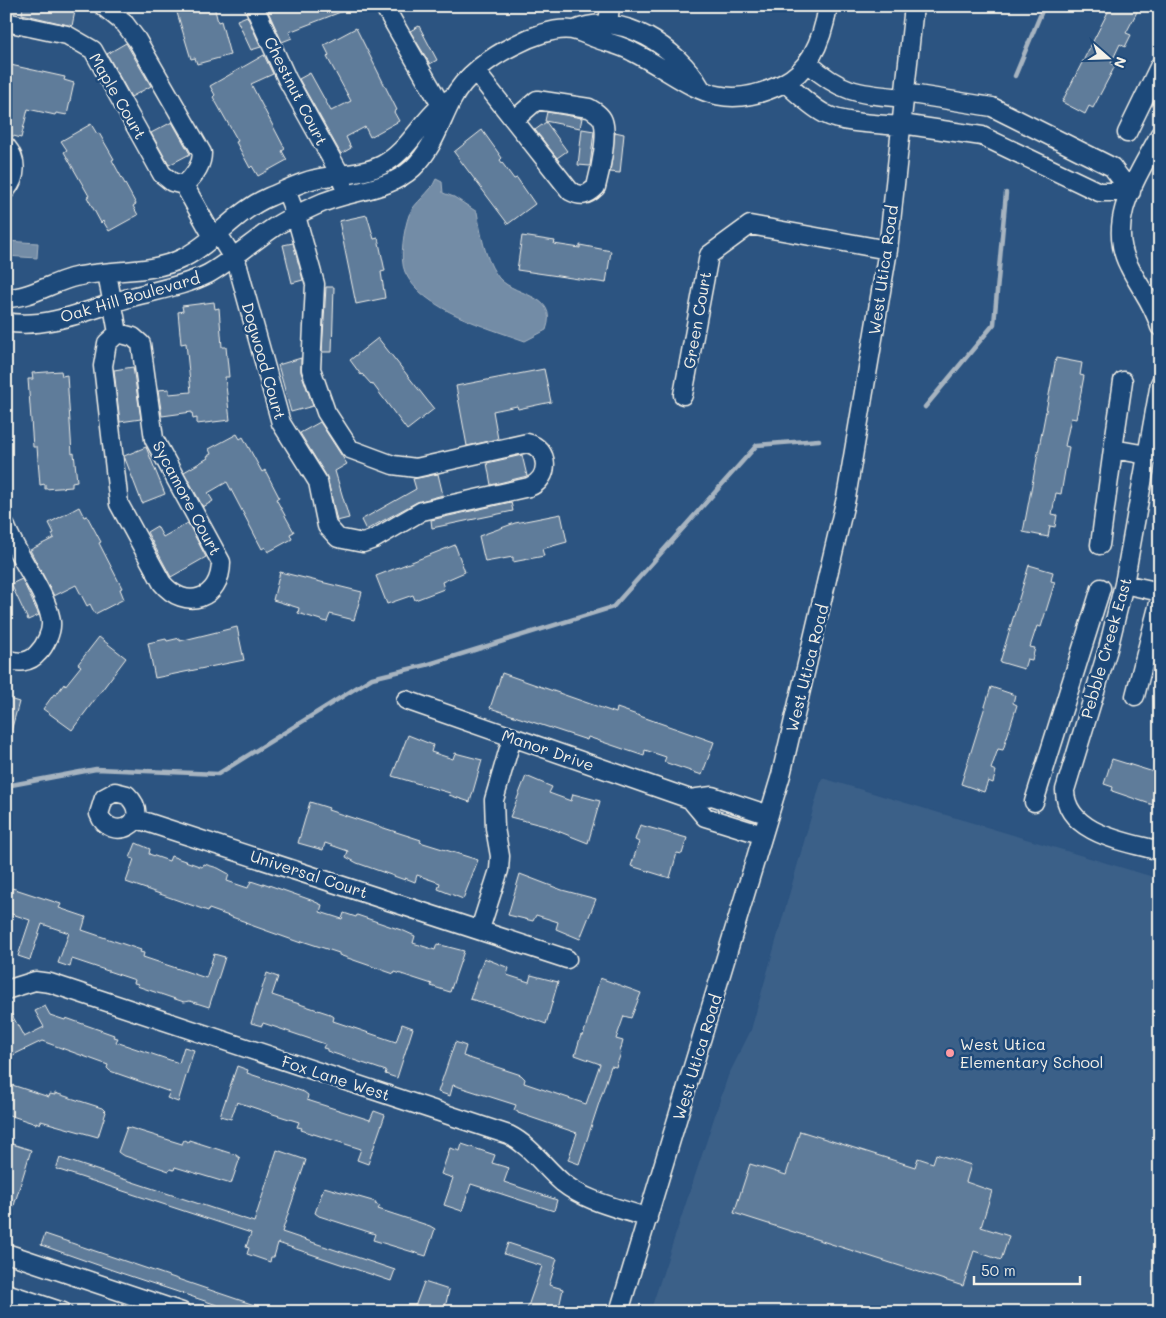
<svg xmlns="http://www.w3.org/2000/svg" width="1166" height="1318" font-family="Mali,sans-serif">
<rect width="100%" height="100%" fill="#2c5481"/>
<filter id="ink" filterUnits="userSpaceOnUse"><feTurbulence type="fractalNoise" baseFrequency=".02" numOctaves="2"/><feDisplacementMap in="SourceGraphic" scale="10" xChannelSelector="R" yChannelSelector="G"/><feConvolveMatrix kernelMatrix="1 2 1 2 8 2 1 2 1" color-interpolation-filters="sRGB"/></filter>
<g filter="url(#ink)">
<path fill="#3b6088" d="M822 778 1160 879V1312H650L728 1076 751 1030Z"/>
<path fill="#738ca6" stroke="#a7b4c0" d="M436 179 442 182 443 193 454 197 477 212C481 233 484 256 496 274 510 298 560 291 546 330L525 341C489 328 422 310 405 272 399 258 404 229 409 215 415 201 430 194 436 179Z
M6 241 38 243 37 258 6 256Z"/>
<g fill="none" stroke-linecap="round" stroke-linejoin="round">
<path stroke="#a7b4c0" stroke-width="4.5" d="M1015 76 1044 6
M925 407 994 324 1006 193
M6 786 96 769 218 774 372 678 426 665 613 607 757 445 819 440"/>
</g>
<path fill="#5e7b9a" stroke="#f4f1e8" d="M23 6H76L72 26 22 14Z
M175 6H214L218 22 221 21 230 55 197 64 195 58 191 59Z
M356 6 289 32 292 38 282 42 266 7Z
M1111 6H1140L1126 33 1131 35 1125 47 1120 44 1111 63 1115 66 1093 108 1089 106 1085 114 1062 102Z
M247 16 261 47 251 50 237 20Z
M419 26 437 60 430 64 410 31Z
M356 28 397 110 394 112 399 121 370 137 365 127 346 137 351 148 341 154 299 79 310 73 331 111 351 101 327 57 329 55 324 45Z
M126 43 151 86 131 97 107 54Z
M264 55 273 74 251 84 285 149 282 151 287 160 258 176 252 166 250 168 236 142 238 141 213 97 215 95 210 86Z
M6 64 65 77 64 80 74 83 67 115 56 113 55 115 28 109 21 138 6 134Z
M547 112 582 118 580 128 545 121Z
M172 122 190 154 169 165 151 133Z
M546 122 567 151 557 158 535 130Z
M91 124 97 134 99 133 114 159 112 160 136 204 133 206 138 215 109 231 103 221 101 223 87 197 89 196 64 152 67 150 61 141Z
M582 129 594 131 590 166 578 165Z
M482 130 502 158 500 160 514 179 517 178 535 204 508 224 454 152Z
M615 132 624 134 620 173 610 172Z
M367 215 374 239 378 238 385 271 381 272 385 298 356 304 339 221Z
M522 236 555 241 554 244 580 248V245L611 251 606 283 517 270Z
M293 243 303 280 292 283 283 245Z
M326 287H334L332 352H322Z
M214 302 215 309 219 308 222 347H226L229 377H225L230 420 197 424V418L193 419 192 412 162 416 158 390 169 389V394L191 392 186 343 181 344 178 312 183 311 182 306Z
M378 338 434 409 407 430 372 383 371 384 362 374 361 375 350 360Z
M301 358V372L313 406 291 412 278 365Z
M1056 358 1082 363 1080 375 1084 376 1076 419 1071 418 1065 446 1069 447 1061 494 1056 493 1052 514 1057 515 1055 527 1050 526 1048 537 1023 532Z
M133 367 141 419 120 422 114 370Z
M544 369 551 402 518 409 517 406 493 411 498 439 467 446 456 386Z
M61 371 62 376 67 375 72 454 74 453 77 481 72 482V487L45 489V484L40 485 37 447H33L28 379H33L32 373Z
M320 422 347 464 335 471 349 518 337 521 327 477 300 433Z
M237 434 240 439 243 437 262 472 265 470 279 497 276 499 294 532 290 534 292 539 268 552 265 547 262 549 227 482 208 493 213 501 203 507 184 472 208 458 207 456 211 454 209 449Z
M146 447 165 494 142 503 124 456Z
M522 455 527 476 491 485 487 463Z
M438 474 443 495 417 502 366 530 361 520 416 489 413 479Z
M511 502 513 511 432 528 431 520Z
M79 507 84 517 87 516 101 542 99 543 122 588 120 589 124 599 95 614 90 604 87 606 76 585 54 596 30 550 54 538 52 534 54 533 49 523Z
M561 514 567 542 542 549 544 556 513 562V557L485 562 479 536 515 523Z
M188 523 206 557 171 577 147 532 157 526 163 537Z
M455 545 465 572 442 582 444 589 415 600 413 595 387 604 376 576Z
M1029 565 1053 572 1051 581 1055 582 1041 627 1037 626 1030 647 1035 648 1032 660 1027 659 1024 669 1000 662Z
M280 572 362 592 354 620 330 614 327 622 298 613 299 608 273 600Z
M22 579 39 615 28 620 11 584Z
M237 627 244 660 155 678 148 643 166 639 167 641 180 638V641Z
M99 637 126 658 72 730 43 709 54 694 56 695 64 684 65 686 81 666 78 664Z
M502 673 616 713 617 708 714 742 702 775 664 762 666 757 645 750 644 756 588 737 587 740 490 708Z
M991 687 1015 695 1013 703 1017 705 1003 750 998 749 991 769 996 771 993 783 988 781 984 792 961 784Z
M6 698 19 702 10 735H6Z
M408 735 433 745 431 752 453 759 455 753 482 760 470 802 449 795 450 793 392 776Z
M1112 759 1160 774V801H1158L1156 806 1112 791 1113 787 1104 784Z
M526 776 552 787 549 793 571 801 573 794 600 801 588 843 545 826 510 817Z
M310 802 329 808 328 810 421 840 420 842 478 860 463 899 438 889 440 883 417 875 415 882 405 878V880L357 863 346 857 348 851 325 843 323 850 298 843Z
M640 825 687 838 682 854 677 853 670 878 631 866 639 842 635 840Z
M136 843 150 849 149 854 169 861 171 856 202 867 204 864 218 868 229 874 227 881 248 888 251 881 263 885V883L311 900 322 905 320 912 342 919 344 913 356 917 357 915 404 931 415 936 413 943 435 950 437 944 464 951 450 992 431 986 432 984 395 972 394 974 339 955V953L302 941 301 943 245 923 246 922 209 909 208 911 126 882 134 859 130 858Z
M520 874 562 890 596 899 580 939 556 929 558 922 536 915 533 921 508 915Z
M12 888 61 904 59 908 86 917 82 930 141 950 140 952 144 953 143 957 206 978 214 954 225 957 209 1007 190 1001 184 1002 137 986 138 984 134 983 135 980 72 959 70 967 58 963 69 933 42 924 30 960 18 956 30 920 6 912Z
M484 958 509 968 507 975 529 982 531 975 558 982 546 1024 503 1008 470 999Z
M267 973 278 977 272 995 330 1014 334 1017 333 1021 396 1042 402 1024 413 1028 397 1078 385 1074 386 1071 327 1051V1049L323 1048 325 1044 263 1023 262 1026 251 1023Z
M600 978 641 993 631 1018 624 1016 616 1039 623 1041 620 1052 621 1053 616 1067 611 1066 579 1164 568 1160 577 1133 518 1113V1112L514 1110 516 1105 453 1085 450 1096 438 1092 455 1042 466 1046 463 1056 521 1075 525 1079 524 1083 586 1104 600 1064 575 1055 581 1035 583 1036Z
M6 1004 24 1037 44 1027 35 1011 45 1006 50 1015 65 1020 66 1018 114 1035 113 1037 118 1038 116 1042 179 1063 184 1047 194 1050 178 1102 167 1098 170 1092 110 1071 107 1068 108 1065 42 1041 11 1056 6 1047Z
M237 1066 248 1070 247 1073 304 1092 308 1095 307 1100 370 1120 374 1111 385 1115 368 1164 357 1160 361 1149 301 1130 302 1128 297 1127 299 1122 273 1114 237 1102 231 1119 220 1116Z
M6 1083 49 1097 50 1094 55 1095V1093L102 1108 106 1112 98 1137 41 1121 40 1124 36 1122V1124L6 1114Z
M127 1127 182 1144 184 1140 188 1142 189 1140 236 1155 240 1158 231 1184 175 1167 174 1170 170 1169 169 1171 122 1155 118 1152Z
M800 1131 915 1167 918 1158 933 1163 936 1154 971 1165 966 1182 992 1191 981 1227 1009 1236 1001 1260 974 1251 963 1286 734 1213 750 1164 786 1175Z
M6 1142 31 1150 9 1222 6 1221Z
M462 1144 495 1155 492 1163 509 1168 504 1182 557 1200 554 1211 471 1184 462 1211 444 1205 453 1178 441 1174 450 1148 460 1151Z
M277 1150 306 1160 282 1232 395 1270 391 1281 278 1243 274 1257H271L270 1262 247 1254 249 1248 246 1247 251 1233 56 1169 60 1158 254 1222Z
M324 1187 376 1202 375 1204 380 1206 378 1209 430 1226 435 1229 426 1256 373 1240 375 1234 319 1216 315 1213Z
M45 1234 269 1310 268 1312H238L115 1271 41 1245Z
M508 1243 557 1259 549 1285 563 1289 558 1312H526L542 1266 504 1254Z
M424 1282 449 1290 444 1312H413Z"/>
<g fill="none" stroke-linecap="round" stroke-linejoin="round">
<defs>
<path id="minor" d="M103 6 125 24 137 40 202 153C202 167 193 177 184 185
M254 6 287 79 340 174 343 184
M384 6 441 105
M6 22 67 35 93 50 162 174 172 182 184 185 212 235
M608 25 610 6
M575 30C621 9 678 49 700 87
M808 63C842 94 861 94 905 98
M476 72 570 191C581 197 587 196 596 187 600 172 608 135 603 121 601 115 594 111 589 108L537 100 514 120
M786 83C798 94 810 106 825 114 844 124 880 124 902 126
M902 124 982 136 1099 192H1131L1112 167 992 107 905 93
M1127 133 1160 65
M1160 134C1139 175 1105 220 1129 266 1139 287 1154 304 1160 327
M6 146C18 160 17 177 6 190
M217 232 233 258
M235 256 281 423 318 482 327 526 338 538 363 543 374 539 422 511 529 487C551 479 550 448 527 443L416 468 393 465 350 449 326 412 311 369 315 284 296 216 286 190
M107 273 118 333 107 343 103 366 119 504 162 583C185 611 221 600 221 562L154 439 141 344 133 337 118 333
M6 298C29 298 50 284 71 278 107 268 149 275 183 258 215 242 236 211 269 197 284 191 300 182 315 179 337 174 362 175 382 165 411 150 423 115 453 97
M6 322C47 330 93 308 132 297 157 290 184 286 208 274 231 261 251 243 273 228 286 219 302 212 317 205 348 190 387 192 413 168 433 149 440 123 452 100 464 76 492 56 515 45 530 37 555 27 572 30 580 31 588 36 595 38 608 43 621 45 633 52 689 80 715 117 782 84 812 70 823 37 828 6
M1160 383 1124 584 1108 649 1065 790C1065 834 1127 842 1160 851
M683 395 709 255 750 225 888 250
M1113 449 1123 381
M6 527C16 554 49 597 51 622 52 632 45 646 38 653 30 663 17 663 6 659
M1100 545 1113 449 1147 455
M1124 584 1160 592
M1135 696 1160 599
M406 700 690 799
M115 792 127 795C156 823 110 844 99 814L104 798Z
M1034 802 1101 588
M137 819 567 959
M763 835 705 817 690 799 712 796 769 815
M480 929 499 870 500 856 495 828 494 800 512 738
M6 990 35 981 50 983 509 1135C531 1146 544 1167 563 1183 587 1202 619 1208 648 1218
M6 1253 182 1312
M6 1293 63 1312
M619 1312 781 775 846 498 888 250 914 6"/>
</defs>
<use href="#minor" stroke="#f4f1e8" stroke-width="21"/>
<use href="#minor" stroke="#1f4a7a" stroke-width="18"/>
</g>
</g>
<circle fill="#ff9aa2" stroke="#1f4a7a" stroke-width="2" cx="950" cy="1053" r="5"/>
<g text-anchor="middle" stroke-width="5" stroke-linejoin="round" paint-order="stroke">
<g font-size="16" fill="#f4f1e8" stroke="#1f4a7a">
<text transform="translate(296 91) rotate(63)" y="6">Chestnut Court</text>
<text transform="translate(118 96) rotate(60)" y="6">Maple Court</text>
<text transform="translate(883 270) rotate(-82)" y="6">West Utica Road</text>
<text transform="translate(130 297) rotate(-16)" y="6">Oak Hill Boulevard</text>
<text transform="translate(697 320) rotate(-80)" y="6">Green Court</text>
<text transform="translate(264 361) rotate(74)" y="6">Dogwood Court</text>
<text transform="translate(187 498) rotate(62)" y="6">Sycamore Court</text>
<text transform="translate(1106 648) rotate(-74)" y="6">Pebble Creek East</text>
<text transform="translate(807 668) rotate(-76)" y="6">West Utica Road</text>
<text transform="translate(548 750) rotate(19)" y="6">Manor Drive</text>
<text transform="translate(309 874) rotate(18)" y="6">Universal Court</text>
<text transform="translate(697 1057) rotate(-73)" y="6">West Utica Road</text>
<text transform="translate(336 1078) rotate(18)" y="6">Fox Lane West</text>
</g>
<g font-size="16" fill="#f4f1e8" stroke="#1f4a7a" text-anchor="start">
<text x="960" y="1050">West Utica<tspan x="960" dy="18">Elementary School</tspan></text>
</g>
</g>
<rect width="1166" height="1318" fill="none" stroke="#1f4a7a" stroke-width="25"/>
<rect x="12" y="12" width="1141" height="1293" fill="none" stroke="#f4f1e8" stroke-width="2" filter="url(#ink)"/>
<g transform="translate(1108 58) rotate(110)" stroke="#1f4a7a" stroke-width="4" paint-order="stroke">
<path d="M0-4L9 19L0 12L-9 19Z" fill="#f4f1e8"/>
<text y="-8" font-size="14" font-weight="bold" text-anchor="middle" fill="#f4f1e8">N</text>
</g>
<path d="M974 1276v8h106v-8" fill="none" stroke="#f4f1e8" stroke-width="2.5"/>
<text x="981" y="1276" font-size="15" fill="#f4f1e8" stroke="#1f4a7a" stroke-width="4" paint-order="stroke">50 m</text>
</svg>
